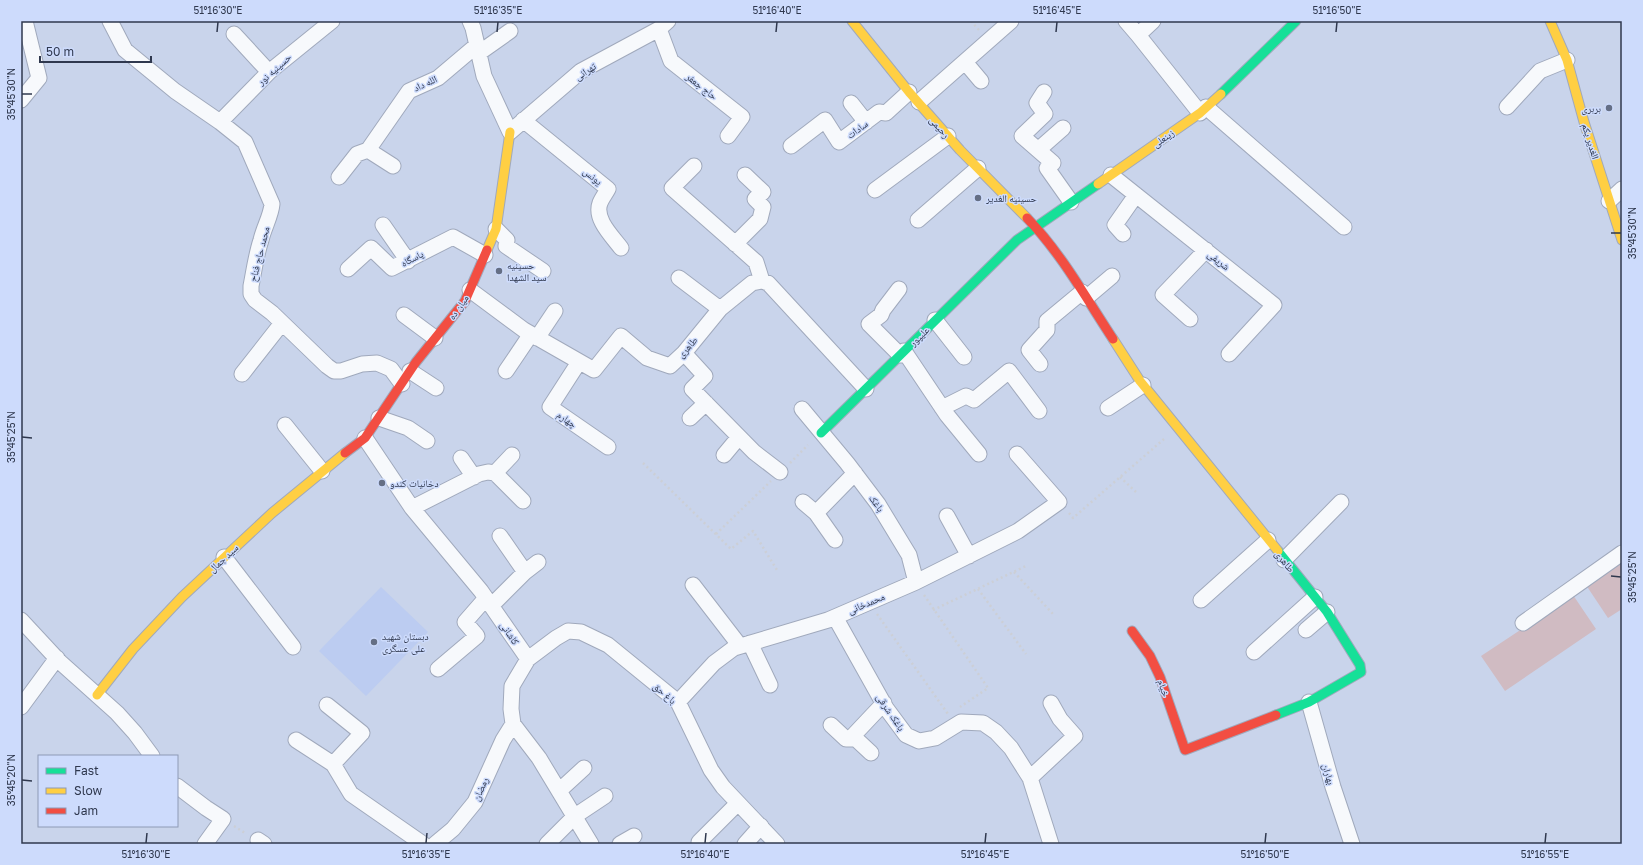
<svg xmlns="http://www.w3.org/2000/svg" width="1643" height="865" font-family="'Golos Text','Noto Naskh Arabic',sans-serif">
<rect width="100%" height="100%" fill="#c9d4eb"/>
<path fill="#bcccf1" d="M381 587 428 632 366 696 319 651Z"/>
<path fill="#d0bbc2" d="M1622 562V609L1608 618 1586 585Z
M1573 595 1596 629 1505 691 1481 656Z"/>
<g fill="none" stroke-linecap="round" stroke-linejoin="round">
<defs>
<path id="street" d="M110 21 125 50 175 91 220 122 245 142 272 204C271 216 264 227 261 240 256 255 254 271 251 286V294L255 300 272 313 327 366 334 371H341L362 364 377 363 391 369 402 384
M470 21 473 28 484 76 510 132 581 71 659 29 668 21
M1126 21 1138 35 1200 113
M659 29 671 61 742 117 728 136
M234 34 269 72
M1138 35 1153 21
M479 53 510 31
M965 62 981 81
M1044 92 1037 103 1045 114 1022 136 1053 163 1047 168 1071 202
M21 100 39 78 25 21
M919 102 1011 21
M851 103 866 122
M1206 107 1344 227
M1507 107 1540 71 1567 60
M523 120 608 189C606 193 602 198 600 203 594 219 612 236 621 248
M220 122 269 72 332 21
M791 146 825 120 839 142 879 112 886 113 909 92
M368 150 409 91 438 78 477 45
M368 150 393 166
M1038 150 1063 128
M694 166 672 188 756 262 762 281
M1111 175 1274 305 1229 354
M339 177 357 154 368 150
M875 190 948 136
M1609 201 1622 189
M918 220 978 168
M383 225 408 261
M496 229 507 240 506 246 543 271
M1123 234 1115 225 1136 195
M735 244 760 219 763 207 755 199 763 192 745 175
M348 269 371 248 392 268 453 237 485 255
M679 278 720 309
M899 289 883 310 881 315 869 324 900 355
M470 290 524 330 594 370 621 336 647 358 670 366 684 353 720 309 752 283 762 281 768 283 866 389
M1086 298 1112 276
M404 315 435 338
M1190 319 1163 295 1206 250
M935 320 964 357
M537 338 555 311
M904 351 947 415 979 454
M684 353 705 376 692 389 754 452 780 472
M579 362 550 407 608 447
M1040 364 1029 350 1047 330V321L1082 292
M410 371 436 388
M506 371 531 334
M242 374 282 323
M942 408 966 396 974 400 1009 371 1039 411
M1108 408 1143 385
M802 409 847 463 878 504 909 555 916 582
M379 418 408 428 427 441
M690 418 706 403
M285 425 322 471
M365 438 412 508 481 591 528 659 512 686 511 709 513 724 539 758 591 844
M724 455 739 437
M461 458 474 477
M495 473 523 501
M495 473 512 455
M803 502 816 513 835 540
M412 508 479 474 488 472 495 473
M816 513 855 473
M947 516 969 556
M500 536 525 572
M224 557 293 647
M1284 560 1341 502
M693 585 740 646
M1201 600 1268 540
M491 606 525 572 538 562
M835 617 886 708 906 735 919 741 935 738 961 722 983 723 996 732 1011 748 1030 778 1051 844
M21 620 60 662 117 713 135 733 152 756
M1523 623 1622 553
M1306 630 1327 612
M750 643 770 685
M1254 652 1315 597
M528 659 556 638 568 631 581 632 608 645 678 702 711 770 723 787 777 844
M438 669 477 636 465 622 486 598
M678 702 714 663 734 648 828 620 916 582 1018 531 1059 502 1017 454
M1309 702 1333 787 1352 844
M327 705 362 733 333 764
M21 707 57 658
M831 725 846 739H856L871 753
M850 739 884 703
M296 740 333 764 351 794 423 844
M1030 778 1075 736 1060 719 1051 703
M177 786 206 808 223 819 205 844
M560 790 584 768
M258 840 264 844
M699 842 737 804
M435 844 453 829 475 802 503 740 513 724
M547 844 575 816 605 796
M620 844 634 836
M745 844 761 826"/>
<path id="fast" d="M1221 94 1296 21
M821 433 1017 240 1098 184
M1276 715 1309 702 1361 672 1360 665 1327 612 1278 551"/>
<path id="slow" d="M852 21 909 92 960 150 1027 218
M1550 21 1567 60 1584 122 1622 240
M1098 184 1200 113 1221 94
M487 250 496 229 510 132
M1113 339 1140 381 1278 551
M97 695 133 649 182 597 272 513 345 453"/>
<path id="jam" d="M1027 218C1061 253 1086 298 1113 339
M345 453 365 438 416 362 465 301 487 250
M1132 631 1150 656 1160 677 1185 750 1276 715"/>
</defs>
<use href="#street" stroke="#a0a9bc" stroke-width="17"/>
<use href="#fast" stroke="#a0a9bc" stroke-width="11"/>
<use href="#slow" stroke="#a0a9bc" stroke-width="11"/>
<use href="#jam" stroke="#a0a9bc" stroke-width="11"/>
<path stroke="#cccfd6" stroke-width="2.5" stroke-dasharray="2 3" stroke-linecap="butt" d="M971 21 979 30
M643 463 731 549 753 531 777 570
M790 463 808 445
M1120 477 1136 492
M1069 513 1073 518 1164 439
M716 534 771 481
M1014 572 1053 614
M978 589 1026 654
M924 595 988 688 960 707
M933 610 1026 566
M877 614 948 714
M234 826 245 833"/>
<use href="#street" stroke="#f7f9fc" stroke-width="15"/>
<use href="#fast" stroke="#16e098" stroke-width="9"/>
<use href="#slow" stroke="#ffcf43" stroke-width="9"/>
<use href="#jam" stroke="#f24e42" stroke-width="9"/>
</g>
<path fill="none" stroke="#2f384e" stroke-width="1.5" d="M217 32 218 22M497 32 498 22M776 32 777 22M1056 32 1057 22M1336 32 1337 22M22 94H32M1611 233H1621M22 437 32 438M1611 576 1621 577M22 780 32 781M146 843 147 833M426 843 427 833M705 843 706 833M985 843 986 833M1265 843 1266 833M1545 843 1546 833"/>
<g fill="#656f85" stroke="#cddbfc" stroke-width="1.5">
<circle cx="1609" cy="108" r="4"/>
<circle cx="978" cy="198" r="4"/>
<circle cx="499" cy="271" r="4"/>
<circle cx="382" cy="483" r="4"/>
<circle cx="374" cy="642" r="4"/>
</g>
<g text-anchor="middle" stroke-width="3" stroke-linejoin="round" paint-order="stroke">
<g font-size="10" fill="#2f384e" stroke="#cddbfc">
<text transform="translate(274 69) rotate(-42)" y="4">حسینیه نور</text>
<text transform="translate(585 71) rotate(-33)" y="4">تهرانی</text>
<text transform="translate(425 83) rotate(-25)" y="4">الله داد</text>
<text transform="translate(702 86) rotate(38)" y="4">حاج جعفر</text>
<text transform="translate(940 127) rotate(49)" y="4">رحیمی</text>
<text transform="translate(857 129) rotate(-37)" y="4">سادات</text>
<text transform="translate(1163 138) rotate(-35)" y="4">زینعلی</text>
<text transform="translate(1591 141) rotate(73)" y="4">الغدیر یکم</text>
<text transform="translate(593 176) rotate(39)" y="4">یونس</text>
<text transform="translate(259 254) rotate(-76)" y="4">محمد حاج فناح</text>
<text transform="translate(412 258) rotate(-27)" y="4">پاسگاه</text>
<text transform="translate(1219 260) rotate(38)" y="4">شریفی</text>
<text transform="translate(458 307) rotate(-55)" y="4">میان ده</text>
<text transform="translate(919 336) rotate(-45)" y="4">علیپور</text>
<text transform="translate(687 347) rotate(-48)" y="4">طاهری</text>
<text transform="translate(567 419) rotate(35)" y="4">چهارم</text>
<text transform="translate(877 503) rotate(55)" y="4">باغک</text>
<text transform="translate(223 558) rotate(-43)" y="4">سید جمال</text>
<text transform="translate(1285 561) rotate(51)" y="4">طاهری</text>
<text transform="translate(866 603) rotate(-23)" y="4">محمدخانی</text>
<text transform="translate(510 633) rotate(56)" y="4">کاشانی</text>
<text transform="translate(1164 688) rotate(71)" y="4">خیام</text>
<text transform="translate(665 693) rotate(41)" y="4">باغ حق</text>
<text transform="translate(891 712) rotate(56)" y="4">باغک شرقی</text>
<text transform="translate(1329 774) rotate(74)" y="4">بهاران</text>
<text transform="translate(480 789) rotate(-66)" y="4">رمضان</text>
</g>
<g font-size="10" fill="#2f384e" stroke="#cddbfc" text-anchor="start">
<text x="1601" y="112" text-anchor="end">بربری</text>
<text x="986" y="202">حسینیه الغدیر</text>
<text x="507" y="269">حسینیه<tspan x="507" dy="12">سید الشهدا</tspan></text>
<text x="390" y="487">دخانیات کندو</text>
<text x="382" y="640">دبستان شهید<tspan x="382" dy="12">علی عسگری</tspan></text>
</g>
</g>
<rect width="1643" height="865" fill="none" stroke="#cddbfc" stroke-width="44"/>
<rect x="38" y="755" width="140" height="72" fill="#cddbfc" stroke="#8e9ab6"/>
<rect x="46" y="768" width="20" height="6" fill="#16e098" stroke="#8e9ab6"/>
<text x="74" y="775" font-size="12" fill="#2f384e">Fast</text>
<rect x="46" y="788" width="20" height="6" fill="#ffcf43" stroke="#8e9ab6"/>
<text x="74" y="795" font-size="12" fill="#2f384e">Slow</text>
<rect x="46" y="808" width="20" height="6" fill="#f24e42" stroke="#8e9ab6"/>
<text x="74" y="815" font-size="12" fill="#2f384e">Jam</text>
<path d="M40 56v6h111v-6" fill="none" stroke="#2f384e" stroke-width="2"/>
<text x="46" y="56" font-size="12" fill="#2f384e" stroke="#cddbfc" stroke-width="3" paint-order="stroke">50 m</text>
<rect x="22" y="22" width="1599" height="821" fill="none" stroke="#2f384e" stroke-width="1.5"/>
<g font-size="10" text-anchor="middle" fill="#2f384e">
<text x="218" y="14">51°16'30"E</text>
<text x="498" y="14">51°16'35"E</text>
<text x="777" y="14">51°16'40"E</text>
<text x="1057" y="14">51°16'45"E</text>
<text x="1337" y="14">51°16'50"E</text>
<text transform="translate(11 94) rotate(-90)" y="4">35°45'30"N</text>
<text transform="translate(1632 233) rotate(-90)" y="4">35°45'30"N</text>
<text transform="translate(11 437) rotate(-90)" y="4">35°45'25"N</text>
<text transform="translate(1632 577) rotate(-90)" y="4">35°45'25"N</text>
<text transform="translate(11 780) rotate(-90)" y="4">35°45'20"N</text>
<text x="146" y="858">51°16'30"E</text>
<text x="426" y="858">51°16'35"E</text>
<text x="705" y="858">51°16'40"E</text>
<text x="985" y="858">51°16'45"E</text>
<text x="1265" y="858">51°16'50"E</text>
<text x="1545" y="858">51°16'55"E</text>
</g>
</svg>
